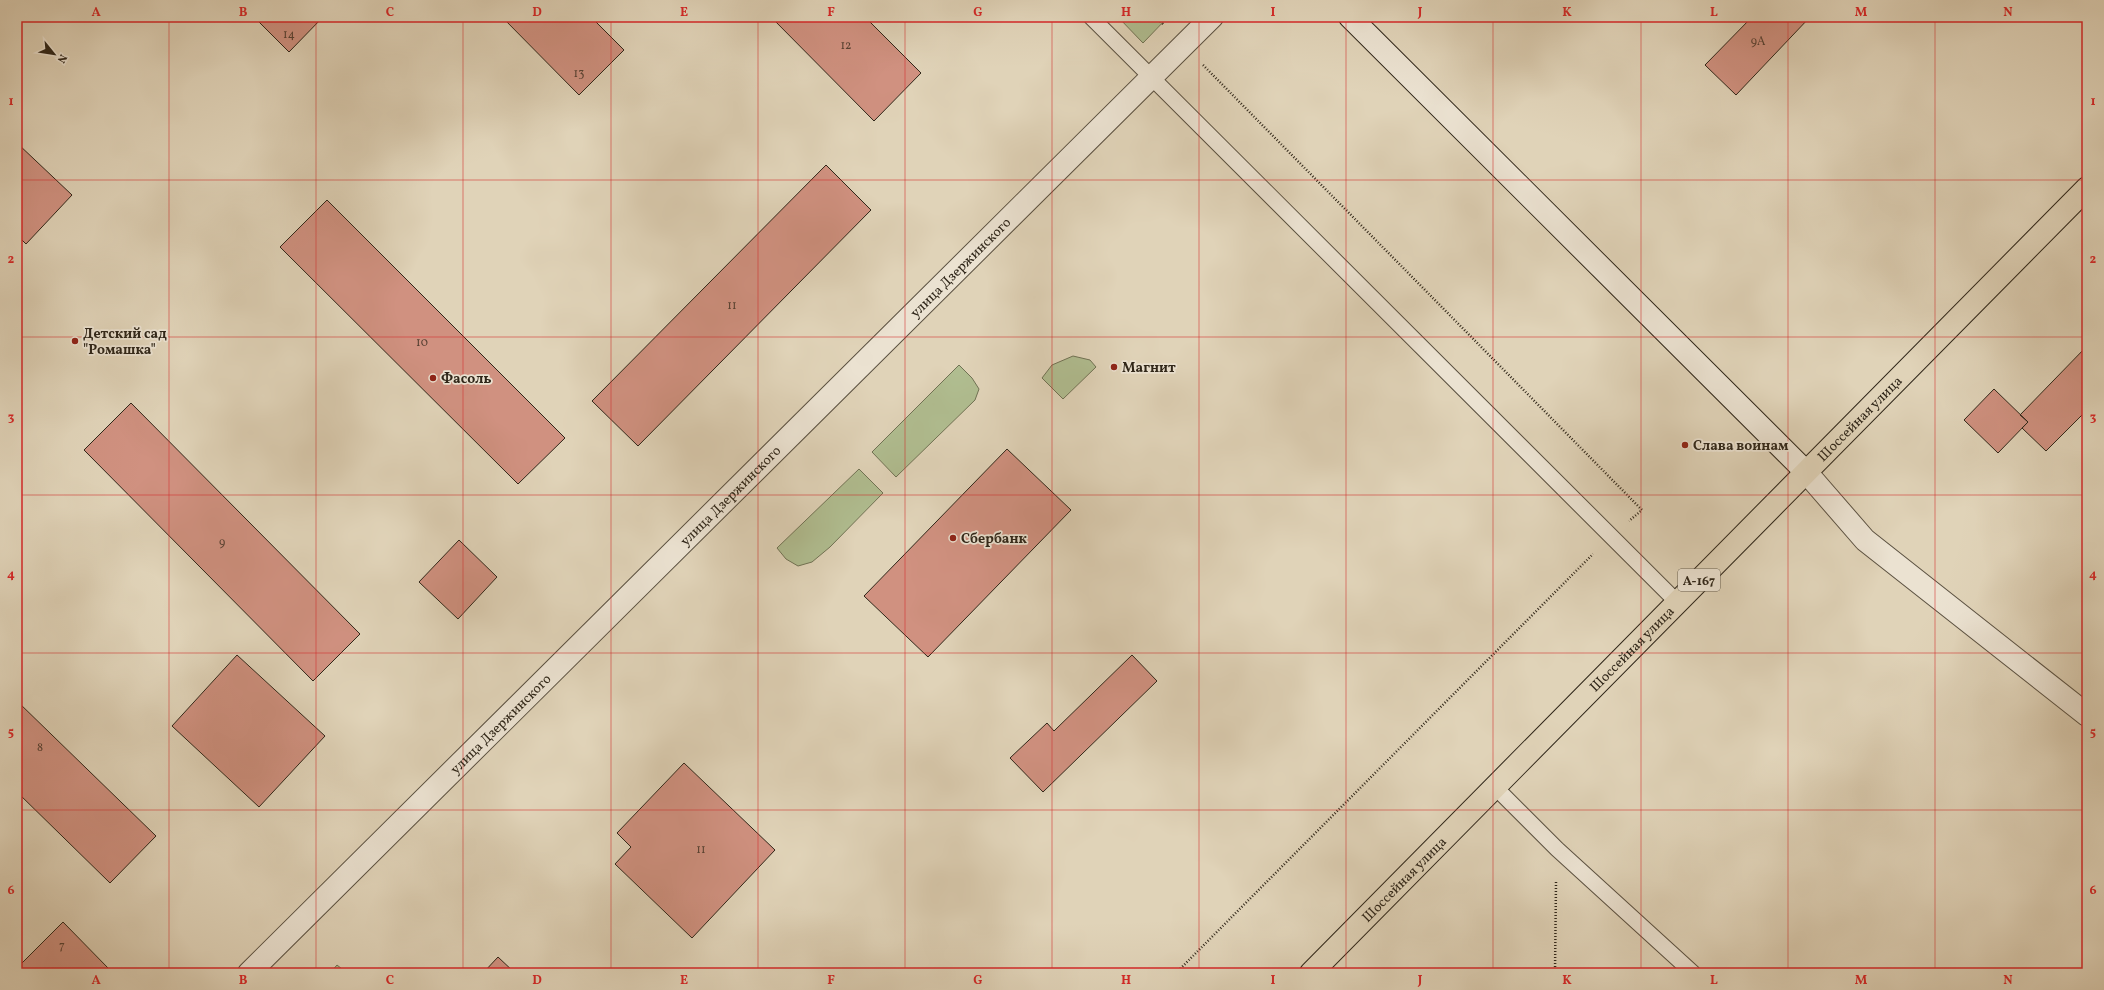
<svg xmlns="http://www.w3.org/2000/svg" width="2104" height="990" font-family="Vollkorn,serif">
<rect width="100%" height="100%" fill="#e0d3b8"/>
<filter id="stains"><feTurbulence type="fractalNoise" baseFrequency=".005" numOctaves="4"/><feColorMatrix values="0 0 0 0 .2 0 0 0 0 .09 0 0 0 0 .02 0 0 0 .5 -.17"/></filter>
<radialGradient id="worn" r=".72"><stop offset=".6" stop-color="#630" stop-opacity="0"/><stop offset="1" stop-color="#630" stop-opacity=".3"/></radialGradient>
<path fill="#b0bd90" stroke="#707254" d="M1118 17H1168L1143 43Z
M1073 356 1090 360 1096 367 1063 399 1042 378 1052 365Z
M959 365 972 378 979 389 975 400 896 477 872 452Z
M859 469 883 493 830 547 812 562 798 566 786 559 777 548Z
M337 965 347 973H330Z"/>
<path fill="#d09180" stroke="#2f2619" d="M254 17H323L289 52Z
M502 17H591L624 50 579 95Z
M771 17H865L921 73 874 121Z
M1752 17H1810L1736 95 1705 65Z
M17 143 72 195 26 244 17 235Z
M826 165 871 210 638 446 592 401Z
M327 200 565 438 518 484 280 247Z
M2087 346V418L2083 414 2046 451 2022 428 2028 422 2020 415Z
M1994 389 2028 422 1998 453 1964 420Z
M131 403 360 634 313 681 84 450Z
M1007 449 1071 510 928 657 864 596Z
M459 540 497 577 458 619 419 582Z
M237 655 325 736 259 807 172 726Z
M1132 655 1157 681 1043 792 1010 758 1047 723 1054 731Z
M17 701 156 836 110 883 17 792Z
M684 763 775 850 692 938 615 864 631 847 617 833Z
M63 922 109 969 105 973H17V968Z
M498 957 515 973H483Z"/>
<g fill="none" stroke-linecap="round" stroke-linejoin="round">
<defs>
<path id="lane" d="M1091 17 1677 602
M1495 787 1557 849 1693 973"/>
<g id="street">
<path d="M1806 472 1865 540 2087 715"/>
<path id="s1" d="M249 973 1212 17"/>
</g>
<path id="secondary" d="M1350 17 1806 472"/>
<g id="highway">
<path id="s2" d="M1311 973 2087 188"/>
</g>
</defs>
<use href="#lane" stroke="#5b5141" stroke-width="17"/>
<use href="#street" stroke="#5b5141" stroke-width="24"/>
<use href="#secondary" stroke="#2f2619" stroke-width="24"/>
<use href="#highway" stroke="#2f2619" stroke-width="24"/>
<path stroke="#2f2619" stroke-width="2.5" stroke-dasharray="1 2" stroke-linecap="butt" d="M1156 17 1164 25
M1203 65 1642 510 1629 521
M1176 973 1593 554
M1555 973 1556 882"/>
<use href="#lane" stroke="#ebe2d1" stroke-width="15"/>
<use href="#street" stroke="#ebe2d1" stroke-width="22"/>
<use href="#secondary" stroke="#ebe2d1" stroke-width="22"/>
<use href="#highway" stroke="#e0d3b8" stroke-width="22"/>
</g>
<path fill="none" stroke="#d62828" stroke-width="1" stroke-opacity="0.55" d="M169 17V973M316 17V973M463 17V973M611 17V973M758 17V973M905 17V973M1052 17V973M1199 17V973M1346 17V973M1493 17V973M1641 17V973M1788 17V973M1935 17V973M17 180H2087M17 337H2087M17 495H2087M17 653H2087M17 810H2087"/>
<g fill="#8f2418" stroke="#ebe2d1" stroke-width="1.5">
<circle cx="75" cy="341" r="4"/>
<circle cx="1114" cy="367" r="4"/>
<circle cx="433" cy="378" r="4"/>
<circle cx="1685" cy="445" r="4"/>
<circle cx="953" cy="538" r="4"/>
</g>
<g text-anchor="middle" stroke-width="3.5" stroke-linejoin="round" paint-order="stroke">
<g font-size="12" fill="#574133">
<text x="289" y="38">14</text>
<text x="1758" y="45">9А</text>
<text x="846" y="49">12</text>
<text x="579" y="77">13</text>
<text x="732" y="309">11</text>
<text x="422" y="346">10</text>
<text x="222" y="546">9</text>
<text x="40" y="751">8</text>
<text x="701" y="853">11</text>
<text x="62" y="949">7</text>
</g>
<rect fill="#ebe2d1" stroke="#675e50" stroke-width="1" x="1678" y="569" width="42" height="22" rx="3"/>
<g font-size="13" font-weight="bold" fill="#2f2619">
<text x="1699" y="585">А-167</text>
</g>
<g font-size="14" fill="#2f2619" stroke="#ebe2d1">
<text dy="5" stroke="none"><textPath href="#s1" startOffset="1002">улица Дзержинского</textPath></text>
<text dy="5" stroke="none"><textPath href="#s2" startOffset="780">Шоссейная улица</textPath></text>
<text dy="5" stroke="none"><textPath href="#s1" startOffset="678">улица Дзержинского</textPath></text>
<text dy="5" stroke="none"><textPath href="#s2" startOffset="456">Шоссейная улица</textPath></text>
<text dy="5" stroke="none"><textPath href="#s1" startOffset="354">улица Дзержинского</textPath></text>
<text dy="5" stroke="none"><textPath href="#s2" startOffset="132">Шоссейная улица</textPath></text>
</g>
<g font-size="14" font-weight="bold" fill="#2f2619" stroke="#ebe2d1" text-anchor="start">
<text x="83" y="338">Детский сад<tspan x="83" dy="16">"Ромашка"</tspan></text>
<text x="1122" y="372">Магнит</text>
<text x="441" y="383">Фасоль</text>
<text x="1693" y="450">Слава воинам</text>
<text x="961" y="543">Сбербанк</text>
</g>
</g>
<rect width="2104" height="990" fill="none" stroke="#e0d3b8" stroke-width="44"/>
<g transform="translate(54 54) rotate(120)" stroke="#ebe2d1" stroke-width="3" paint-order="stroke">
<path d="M0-3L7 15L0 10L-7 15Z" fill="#2f2619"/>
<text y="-6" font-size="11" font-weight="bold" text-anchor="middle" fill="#2f2619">N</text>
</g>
<rect x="22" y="22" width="2060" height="946" fill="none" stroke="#d62828" stroke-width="1.5"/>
<g font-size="13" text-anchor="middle" font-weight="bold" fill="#d62828">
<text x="96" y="16">A</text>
<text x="243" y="16">B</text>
<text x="390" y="16">C</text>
<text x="537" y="16">D</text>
<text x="684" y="16">E</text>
<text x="831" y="16">F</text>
<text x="978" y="16">G</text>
<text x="1126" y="16">H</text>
<text x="1273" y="16">I</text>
<text x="1420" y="16">J</text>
<text x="1567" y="16">K</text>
<text x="1714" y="16">L</text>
<text x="1861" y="16">M</text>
<text x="2008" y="16">N</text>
<text x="11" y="105">1</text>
<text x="2093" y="105">1</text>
<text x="11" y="263">2</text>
<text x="2093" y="263">2</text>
<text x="11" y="421">3</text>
<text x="2093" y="421">3</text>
<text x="11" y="578">4</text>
<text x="2093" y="578">4</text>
<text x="11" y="736">5</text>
<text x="2093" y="736">5</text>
<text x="11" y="894">6</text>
<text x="2093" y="894">6</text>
<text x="96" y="984">A</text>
<text x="243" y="984">B</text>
<text x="390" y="984">C</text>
<text x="537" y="984">D</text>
<text x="684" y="984">E</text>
<text x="831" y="984">F</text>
<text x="978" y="984">G</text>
<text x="1126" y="984">H</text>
<text x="1273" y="984">I</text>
<text x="1420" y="984">J</text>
<text x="1567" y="984">K</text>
<text x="1714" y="984">L</text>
<text x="1861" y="984">M</text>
<text x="2008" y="984">N</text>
</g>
<rect width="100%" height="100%" filter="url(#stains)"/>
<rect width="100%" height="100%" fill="url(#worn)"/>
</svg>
